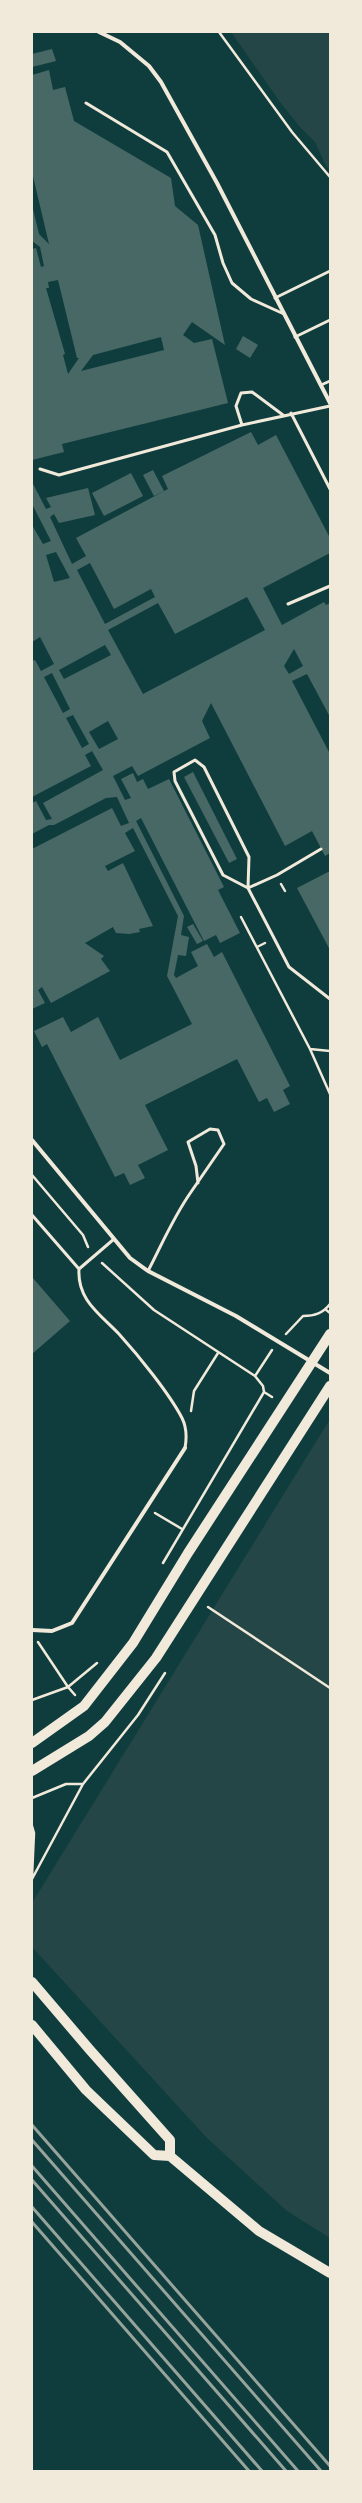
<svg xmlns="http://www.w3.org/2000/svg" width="362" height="2503" font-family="'Open Sans',sans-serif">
<rect width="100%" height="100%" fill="#0f3d3e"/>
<path fill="#244646" d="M231 32H330V171L325 164 315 142 299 126 280 102Z
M330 1419V2238L287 2211 207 2138 32 1947V1903Z"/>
<path fill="#486865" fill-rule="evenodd" d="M52 49 56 61 32 67V54Z
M49 70 53 90 65 87 74 121 171 178 175 206 198 225 225 345 192 322 183 335 194 343 212 339 228 403 62 444 64 452 32 460V249L36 248 41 267 44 266 40 247 32 241V205L39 234 49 244 32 172V75ZM58 280 77 358H79L68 374 63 355 65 354 46 288H49L48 282ZM161 337 164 350 81 371 93 355Z
M243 336 258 345 250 358 236 349Z
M251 432 258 445 276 435 330 538V553L263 588 282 625 324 602 326 605 330 603V717L307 674 292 681 330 754V853L325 856 312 831 285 846 211 703 202 721 210 738 138 776 132 766 113 776 125 800 131 798 121 779 133 773 137 782 143 779 148 789 169 779 224 887 218 890 240 933 220 943 216 935 204 941 141 818 136 821 184 916 181 935 189 937 186 956 178 955 174 975 176 978 198 966 191 952 207 944 214 957 222 952 290 1086 283 1090 290 1104 274 1112 267 1098 259 1102 237 1059 145 1105 168 1150 138 1165 145 1178 130 1185 124 1173 115 1177 47 1044 42 1047 34 1031 63 1017 71 1032 98 1017 120 1060 192 1024 167 976 178 916 133 828 125 833 135 851 105 866 108 871 123 863 153 926 139 929 140 932 129 934 116 933 113 927 85 943 104 956 101 959 110 971 51 1003 42 987 38 990 45 1003 32 1009V849L112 808 121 826 129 823 117 797 106 798 54 825H49L32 834V803L36 801 46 820 52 819 43 803 103 770 92 751 85 755 91 766 32 797V661L35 660 41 671 54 664 40 637 32 642V525L43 544 51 541 32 504V482L46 509 51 507 46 498 88 488 95 515 59 523 54 514 50 517 72 564 86 556 76 538 168 489 162 476ZM56 552 70 578 54 582 46 555ZM90 563 114 609 151 589 155 597 105 624 77 570ZM247 597 265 630 143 694 108 630 158 603 175 634ZM105 645 111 655 64 679 59 670ZM294 649 303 666 289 674 284 666ZM52 673 70 709 63 713 44 677ZM73 715 89 744 82 748 66 718ZM108 721 118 739 99 749 89 732Z
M153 470 164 491 154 496 143 475Z
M131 473 143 496 104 516 92 493Z
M193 772 237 859 229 863 184 777Z
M330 871V950L297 888Z
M193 924 203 941 197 944 187 927Z
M32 1277 70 1321 32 1354Z"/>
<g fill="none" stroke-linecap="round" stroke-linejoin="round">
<path stroke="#f1e9da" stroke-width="2.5" d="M219 32 292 132 330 177
M281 884 285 891
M241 917 310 1049 330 1051
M257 947 265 943
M310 1049 330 1094
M32 1175 83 1235 88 1247
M102 1263 154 1310 255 1376
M325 1309 330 1313
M286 1334 303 1316C315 1316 323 1313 330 1304
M264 1392 263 1386 255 1376 272 1350
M264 1392 272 1397
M191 1411 194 1391 218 1353
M155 1513 182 1529
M163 1563 264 1392
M208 1607 330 1688
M38 1642 68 1687 97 1663
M32 1700 68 1687 75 1695
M32 1798 66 1784H83
M32 1826 34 1833 32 1877
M32 1879 83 1784 138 1715 165 1673"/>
<path stroke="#f1e9da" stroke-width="3" d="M86 103 167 152 215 235 223 263 232 283 251 299 284 314
M275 298 330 271
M295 337 330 320
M321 385 330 381
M291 413 330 489
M242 425 236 406 241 393 252 392 283 415
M40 469 59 475 242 425 330 406
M288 604 330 586
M321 849 277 875 248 888 223 875 175 781 174 772 195 760 204 767 249 857 248 888 289 967 330 999
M32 1215 79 1269
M114 1239 79 1269C77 1300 100 1314 119 1334 138 1355 169 1393 182 1418 187 1428 187 1437 185 1448
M148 1271C162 1244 174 1216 191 1192 202 1176 213 1160 224 1144L218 1130 210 1129 188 1142 196 1166 198 1183"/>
<path stroke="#f1e9da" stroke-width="4" d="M99 32 120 42 149 66 161 82 217 183 330 403
M32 1140 130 1258 148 1271 236 1316 330 1373
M32 1630 52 1631 72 1623 185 1448"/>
<path stroke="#f1e9da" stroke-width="10" d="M32 1743 84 1706 133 1643 188 1553 330 1334
M32 1771 89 1736 105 1722 156 1658 330 1386
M32 1982 90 2050 170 2140V2156
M32 2025 86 2090 154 2155 170 2156 259 2231 330 2273"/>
<path stroke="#97a49c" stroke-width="3" d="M32 2125 330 2466
M32 2140 321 2471
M32 2166 298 2471
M32 2180 286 2471
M32 2207 262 2471
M32 2222 249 2471"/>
</g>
<rect width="362" height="2503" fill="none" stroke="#f1e9da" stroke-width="66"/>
</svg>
